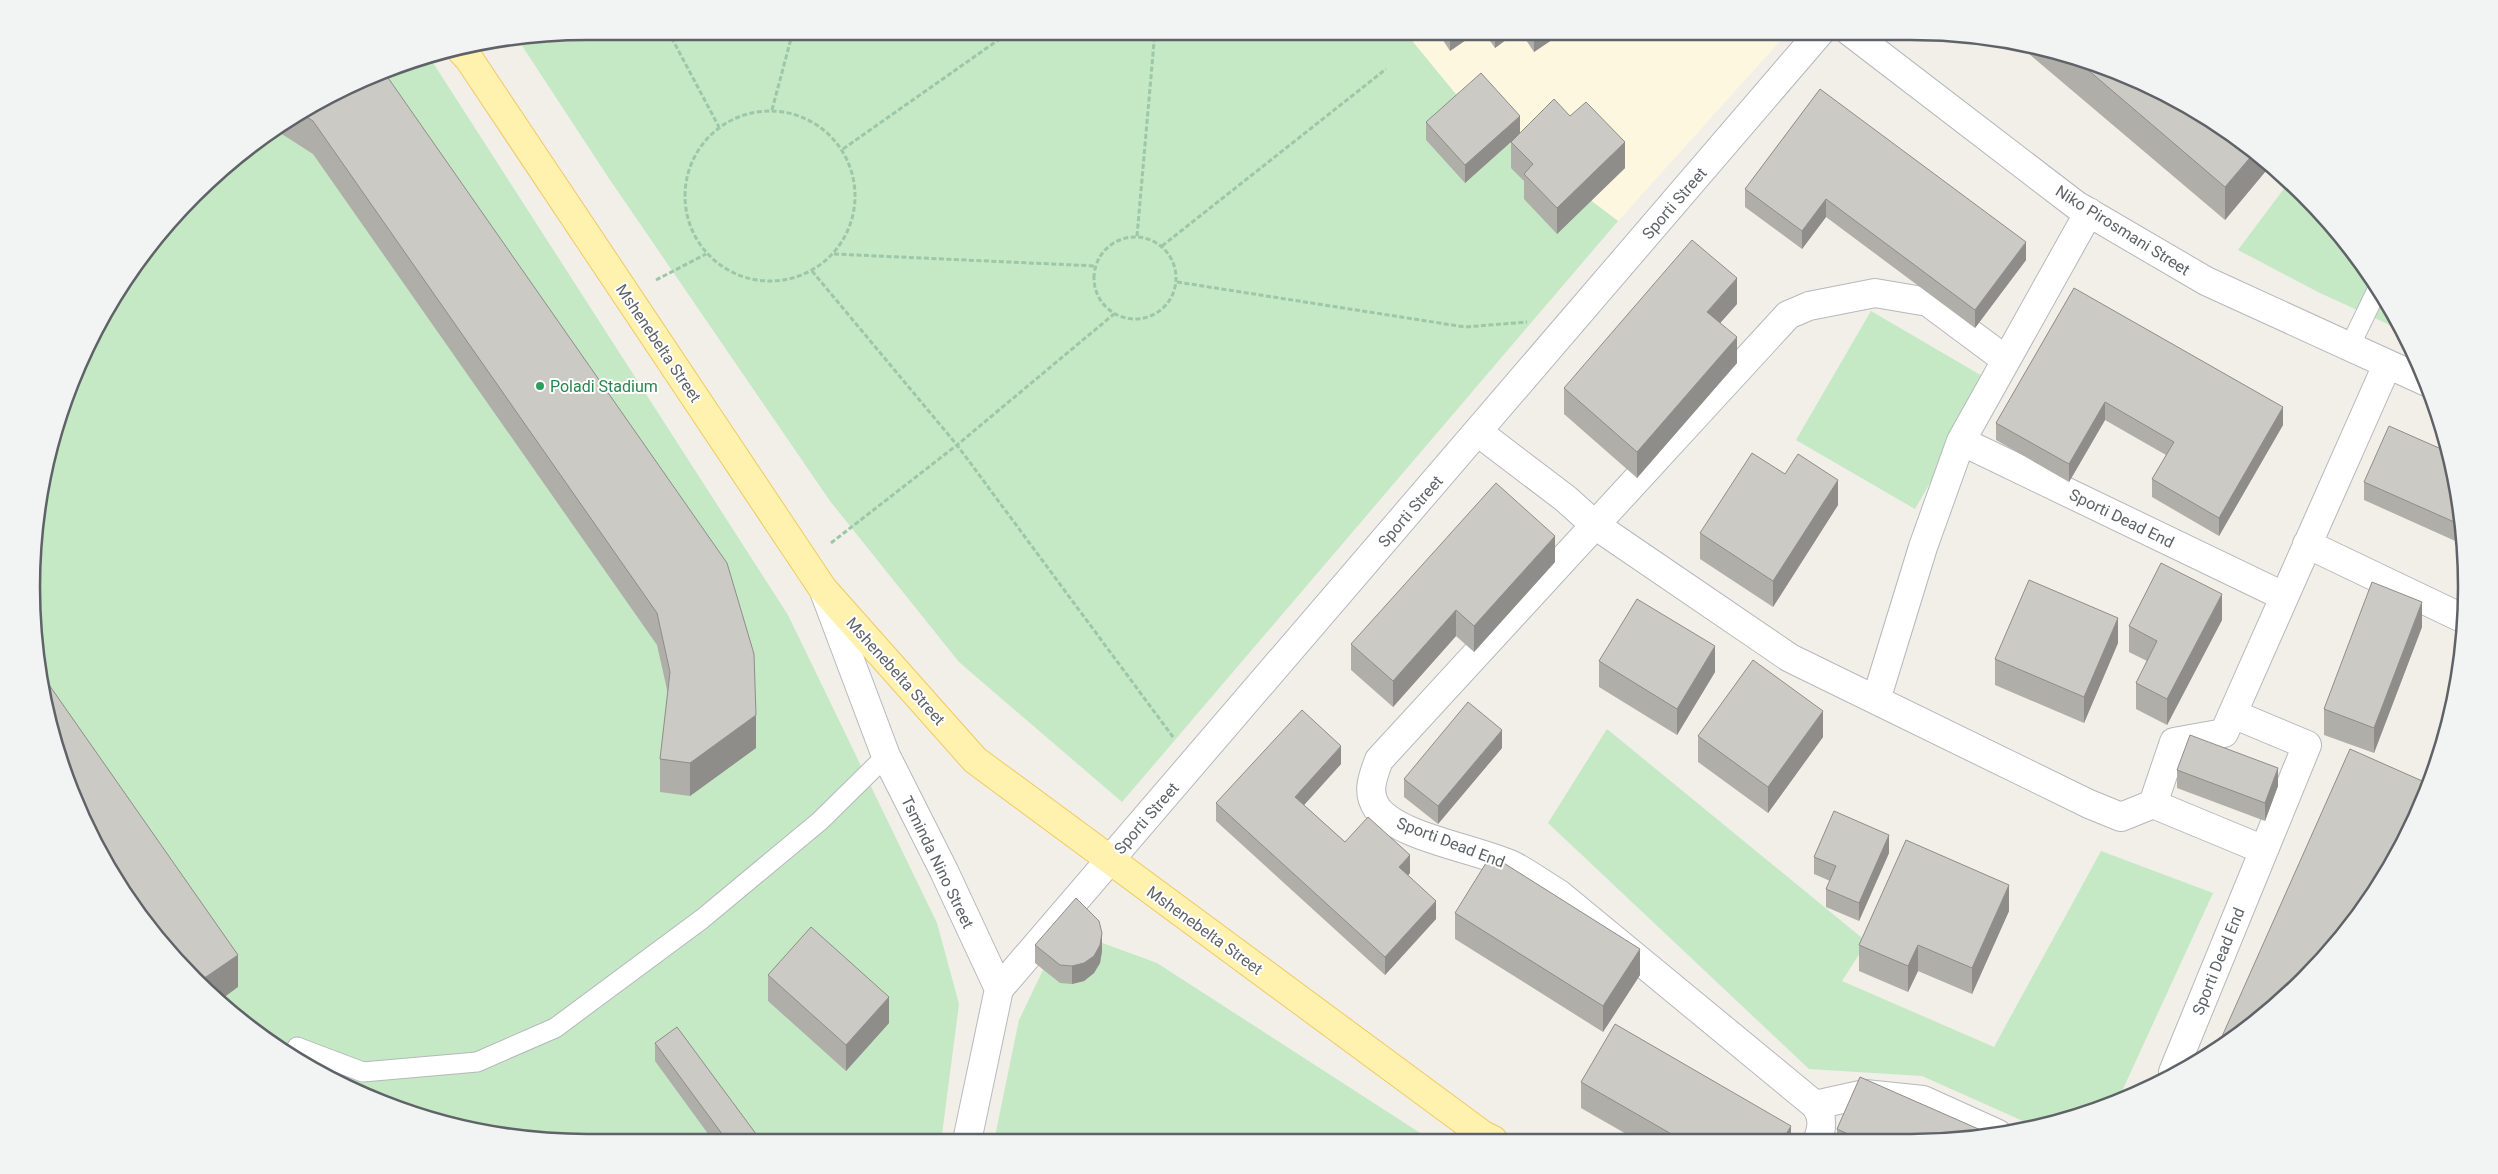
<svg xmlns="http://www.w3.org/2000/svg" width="2498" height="1174" font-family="Roboto,sans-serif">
<rect width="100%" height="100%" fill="#f1efe8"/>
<path fill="#fef7e0" d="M1404 31H1789L1618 221 1464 104Z"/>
<path fill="#c5e8c5" d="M587 31H1404L1464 104 1618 221 1122 802 959 662 830 501 608 177 517 38Z
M428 55 788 615 937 923 959 1004 941 1142 587 1143 478 1132 374 1100 278 1049 194 980 146 925 61 765 36 660 32 551 42 478 74 374 125 278 169 220 248 146 309 106 408 61Z
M2289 182 2304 194 2373 278 2401 330 2320 293 2238 250Z
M1871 311 1989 380 1915 509 1796 440Z
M1607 729 1867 942 1842 981 1994 1047 2101 851 2213 893 2117 1102 2032 1125 1922 1076 1809 1069 1548 823Z
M1097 941 1157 963 1431 1140 994 1141 1019 1020 1044 968Z"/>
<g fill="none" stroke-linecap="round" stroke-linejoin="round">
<defs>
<path id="lane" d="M2349 348 2378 288
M297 1047 363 1072 477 1062 555 1028 702 919 820 821 886 756"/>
<path id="street" d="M1849 31 2076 205 2206 281 2427 382
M1478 432 1566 499 1595 525 1790 658 2089 804 2121 817 2153 804 2174 742 2224 733 2387 365
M1961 441 2283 596
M2307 544 2464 619
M824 591 886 756 944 871 999 989 967 1141
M1876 700 1923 547 1961 441 2089 212
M2153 804 2264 850
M999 989 1821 31
M2173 1072 2307 745 2233 714
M1815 1105 1865 1094 1923 1100 1998 1134
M1818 1139C1823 1126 1823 1116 1815 1105L1559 894C1544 885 1529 874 1514 866 1479 849 1399 838 1377 808 1366 792 1373 776 1379 760L1788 315 1809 306 1875 293 1928 302 2006 360"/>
<path id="primary" d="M458 47 469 59 823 589 975 760 1483 1135 1493 1140"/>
</defs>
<use href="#lane" stroke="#b5b8bc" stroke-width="21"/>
<use href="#street" stroke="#b5b8bc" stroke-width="30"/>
<use href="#primary" stroke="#f2c960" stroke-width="30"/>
<path stroke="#9cc7a9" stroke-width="3" stroke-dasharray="5 2.5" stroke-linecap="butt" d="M668 31 719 127
M772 110 793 31
M685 196a85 85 0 1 1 170 0a85 85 0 1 1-170 0Z
M843 149 1011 31
M1137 236 1155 31
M1094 278a41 41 0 1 1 82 0a41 41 0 1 1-82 0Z
M1162 246 1386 69
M834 254 1096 266
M812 271 957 445 1173 737
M656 280 706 254
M1177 282 1465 327 1527 322
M831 543 957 445 1114 314"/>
<use href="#lane" stroke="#fff" stroke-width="19"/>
<use href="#street" stroke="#fff" stroke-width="28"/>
<use href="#primary" stroke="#fff2af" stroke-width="28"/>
</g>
<path fill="#afaea9" d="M1437 31H1479L1450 51Z
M1483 31H1518L1495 48Z
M1520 31H1565L1534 52Z
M2015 42H2020L2124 74 2220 125 2270 166 2225 220Z
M1820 89 2026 260 1975 328 1826 217 1802 249 1745 207V189Z
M309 106 756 748 690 796 660 792V759L668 694 657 645 313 154 274 129Z
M1570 116 1625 168 1557 234 1524 199V181L1511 168V142L1514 138 1465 183 1426 140V122L1520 133Z
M2074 288 2283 425 2219 536 2152 497V479L2166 455 2105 420 2069 482 1996 440V423Z
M1737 304 1720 323 1737 363 1637 478 1564 414V388Z
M1785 474 1838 505 1773 607 1700 559V533Z
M2456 479 2462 544 2364 500V482Z
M1555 562 1474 652 1456 636 1393 707 1351 670V644Z
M2222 620 2167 725 2136 709V683L2147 661 2129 652V626Z
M2422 627 2374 753 2324 735V709Z
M2118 643 2084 723 1995 685V659Z
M1599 661 1715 672 1677 735 1599 687Z
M1698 736 1823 737 1768 813 1698 762Z
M1502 748 1438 824 1404 797V779Z
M1341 764 1304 805 1345 842 1410 873 1408 876 1436 919 1385 975 1216 821V803Z
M2177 770 2278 786 2265 821 2177 788Z
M1889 853 1859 921 1826 907V889L1830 881 1814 874V857Z
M2009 911 1972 994 1918 971 1908 992 1859 971V945Z
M1455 913 1640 975 1603 1032 1455 939Z
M1035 945 1102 951 1100 963 1094 973 1084 981 1072 984 1060 983 1035 963Z
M768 975 889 1023 846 1071 768 1001Z
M655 1043 762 1142H714L655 1061Z
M1581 1082 1791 1139H1635L1581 1108Z
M1837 1129 1983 1138H1837Z"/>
<path fill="#8f8d8a" d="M1450 31H1479L1450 51Z
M1495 31H1518L1495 48Z
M1534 31H1565L1534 52Z
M1520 116V134L1465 183V165Z
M1625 142V168L1557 234V208Z
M2254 153 2270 166 2225 220V187Z
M1826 199V217L1802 249V231Z
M2026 242V260L1975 328V310Z
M1737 278V304L1707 338V312Z
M1737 337V363L1637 478V452Z
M2105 402V420L2069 482V464Z
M2283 407V425L2219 536V518Z
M1838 480V505L1773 607V581Z
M1555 536V562L1474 652V626Z
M2222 594V620L2167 725V699Z
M2422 602V627L2374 753V728Z
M1456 610V636L1393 707V681Z
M2118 618V643L2084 723V697Z
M1715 646V672L1677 735V709Z
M1823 711V737L1768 813V787Z
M756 715V748L690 796V763Z
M1502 730V748L1438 824V806Z
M1341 746V764L1295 815V797Z
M2278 768V786L2265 821V803Z
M1889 835V853L1859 921V903Z
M1410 855V873L1399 885V867Z
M2009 885V911L1972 994V968Z
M1436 901V919L1385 975V957Z
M1102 933V951L1100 963 1094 973 1084 981 1072 984V966Z
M1918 945V971L1908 992V966Z
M1640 949V975L1603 1032V1006Z
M238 955V987L219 1001 197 983Z
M889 997V1023L846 1071V1045Z
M1791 1126V1139H1783Z"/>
<path fill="#cccac5" stroke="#8f8d8a" d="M2074 58 2124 74 2220 125 2254 153 2225 187Z
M384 72 727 563 754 654 756 715 690 763 660 759 670 672 657 613 313 121 299 112 309 106Z
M1481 73 1520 116 1465 165 1426 122Z
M1820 89 2026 242 1975 310 1826 199 1802 231 1745 189Z
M1554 99 1570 116 1586 102 1625 142 1557 208 1524 174 1533 164 1511 142Z
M1692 240 1737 278 1707 312 1737 337 1637 452 1564 388Z
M2074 288 2283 407 2219 518 2152 479 2174 442 2105 402 2069 464 1996 423Z
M2389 426 2448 452 2456 479 2461 525 2364 482Z
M1752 453 1785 474 1798 454 1838 480 1773 581 1700 533Z
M1496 483 1555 536 1474 626 1456 610 1393 681 1351 644Z
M2161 563 2222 594 2167 699 2136 683 2157 641 2129 626Z
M2029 580 2118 618 2084 697 1995 659Z
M2372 582 2422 602 2374 728 2324 709Z
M1637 599 1715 646 1677 709 1599 661Z
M1753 660 1823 711 1768 787 1698 736Z
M38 669 238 955 197 983 194 980 146 925 89 833 61 765Z
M1468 702 1502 730 1438 806 1404 779Z
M1302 710 1341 746 1295 797 1345 842 1368 817 1410 855 1399 867 1436 901 1385 957 1216 803Z
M2190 735 2278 768 2265 803 2177 770Z
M2350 749 2429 784 2424 800 2352 925 2250 1028 2224 1043 2220 1041Z
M1834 811 1889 835 1859 903 1826 889 1836 866 1814 857Z
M1906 840 2009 885 1972 968 1918 945 1908 966 1859 945Z
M1491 855 1640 949 1603 1006 1455 913Z
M1076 898 1099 921 1102 933 1100 945 1094 956 1084 963 1072 966 1060 965 1035 945Z
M811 927 889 997 846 1045 768 975Z
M1615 1024 1791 1126 1783 1139H1680L1581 1082Z
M677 1027 762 1142H728L655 1043Z
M1860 1077 1983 1131 1980 1138H1857L1837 1129Z"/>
<circle fill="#2e9e5b" stroke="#fff" stroke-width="2" cx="540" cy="386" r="5"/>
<g text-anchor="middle" stroke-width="4" stroke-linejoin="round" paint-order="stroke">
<g font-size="16" fill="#5f6368" stroke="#fff">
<text transform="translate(1674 203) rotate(-49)" y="6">Sporti Street</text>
<text transform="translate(2123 230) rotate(32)" y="6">Niko Pirosmani Street</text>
<text transform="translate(659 343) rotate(56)" y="6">Mshenebelta Street</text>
<text transform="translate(1410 511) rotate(-49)" y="6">Sporti Street</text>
<text transform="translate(2122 518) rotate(26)" y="6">Sporti Dead End</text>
<text transform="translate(896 671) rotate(48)" y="6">Mshenebelta Street</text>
<text transform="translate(1146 818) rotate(-49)" y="6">Sporti Street</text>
<text transform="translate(1451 842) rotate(21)" y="6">Sporti Dead End</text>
<text transform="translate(938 862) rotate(64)" y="6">Tsminda Nino Street</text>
<text transform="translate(1205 930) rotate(36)" y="6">Mshenebelta Street</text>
<text transform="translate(2218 961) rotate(-68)" y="6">Sporti Dead End</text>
</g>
<g font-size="16" fill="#27864d" stroke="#fff" text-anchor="start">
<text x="550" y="392">Poladi Stadium</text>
</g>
</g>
<path d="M0 0H2498V1174H0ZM587 40H1911A547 547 0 0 1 2458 587V587A547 547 0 0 1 1911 1134H587A547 547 0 0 1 40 587V587A547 547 0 0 1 587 40Z" fill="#f2f3f3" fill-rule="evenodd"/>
<path fill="none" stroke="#5f6368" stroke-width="2.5" d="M587 40H1911A547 547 0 0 1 2458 587V587A547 547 0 0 1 1911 1134H587A547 547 0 0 1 40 587V587A547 547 0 0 1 587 40Z"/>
</svg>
